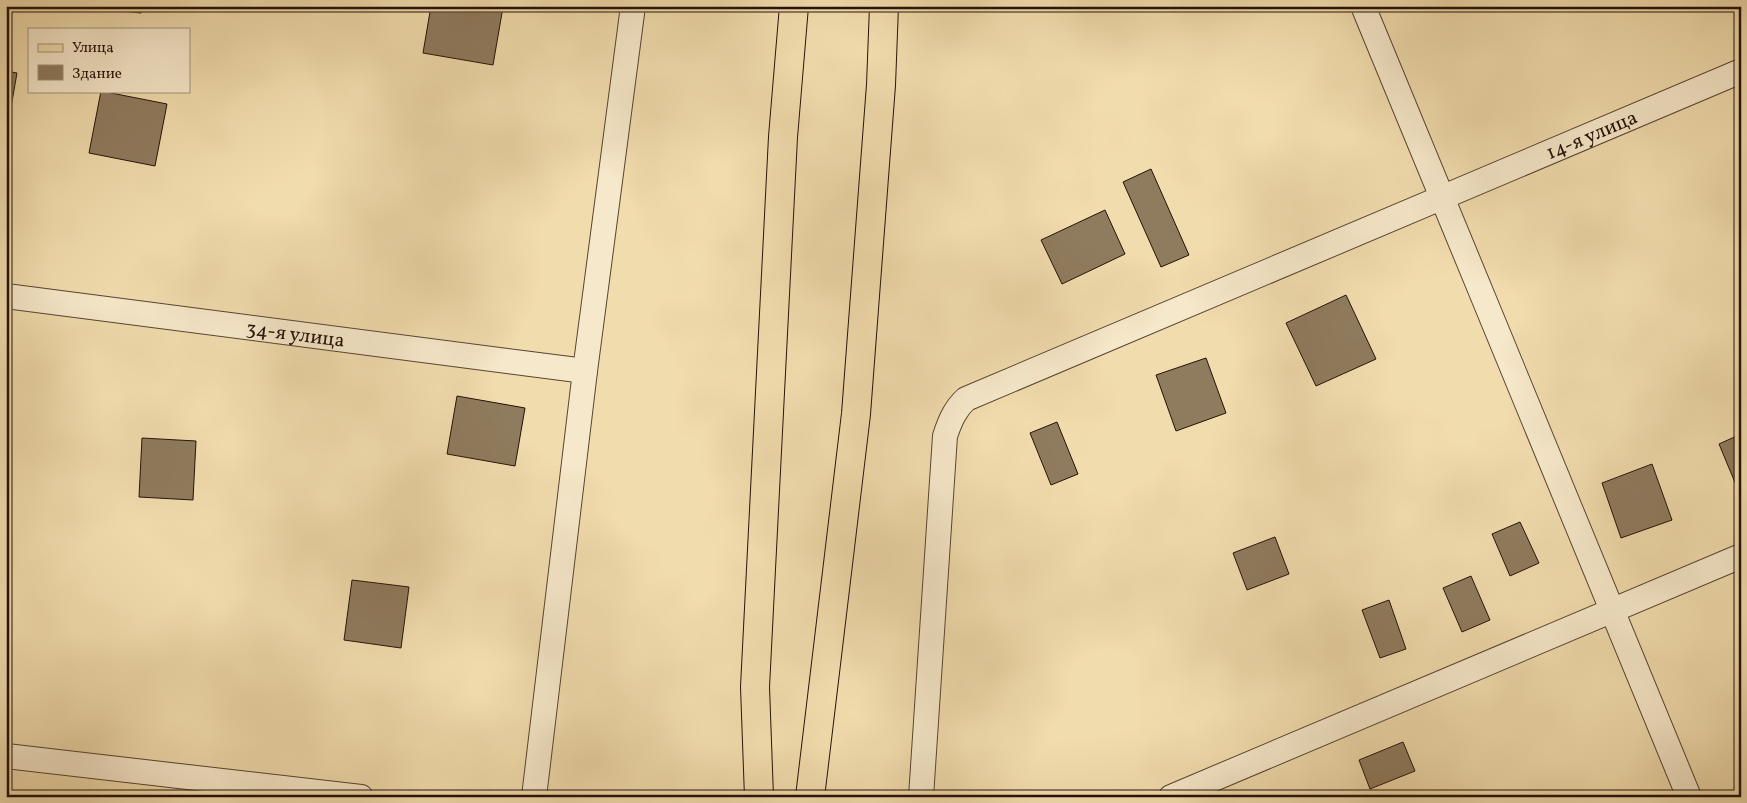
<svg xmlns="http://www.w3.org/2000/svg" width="1747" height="803" font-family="Vollkorn,serif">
<rect width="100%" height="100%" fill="#f1dcad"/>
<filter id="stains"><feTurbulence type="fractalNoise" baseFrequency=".004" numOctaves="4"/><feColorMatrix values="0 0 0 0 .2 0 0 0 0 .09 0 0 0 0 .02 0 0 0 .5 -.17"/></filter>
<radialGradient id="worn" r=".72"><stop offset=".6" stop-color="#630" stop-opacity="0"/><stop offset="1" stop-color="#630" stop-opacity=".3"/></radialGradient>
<path fill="#8f7b5e" stroke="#241208" d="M111 6H142L141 13 110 10Z
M431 6 503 7 493 65 423 53Z
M6 71 17 73 6 136Z
M101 91 167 104 155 166 89 153Z
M1151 169 1189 255 1161 267 1123 182Z
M1105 210 1125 254 1062 284 1041 240Z
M1346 295 1376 359 1316 386 1286 323Z
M1206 358 1226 413 1176 431 1156 375Z
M457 396 525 408 515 466 447 454Z
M1057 422 1078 474 1051 485 1030 433Z
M1741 434V497L1719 444Z
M142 438 196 441 193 500 139 497Z
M1652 464 1672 520 1621 538 1602 483Z
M1520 522 1539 563 1510 576 1492 534Z
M1275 537 1289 574 1247 590 1233 553Z
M1471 576 1490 620 1462 632 1443 588Z
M352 580 409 587 401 648 344 640Z
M1389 600 1406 649 1380 658 1362 610Z
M1403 742 1415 771 1370 789 1359 760Z"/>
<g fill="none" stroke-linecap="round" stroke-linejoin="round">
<defs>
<g id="street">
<path d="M1363 6C1471 270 1582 532 1689 797"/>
<path id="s1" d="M6 296 585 371"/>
<path d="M6 756 361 797"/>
<path d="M534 797 585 371 633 6"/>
<path id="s2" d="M921 797 945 436C950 421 955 409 966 399L1741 71"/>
<path d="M1171 797 1741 556"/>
</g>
<path id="primary" d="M759 797 755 687 783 137 794 6
M810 797 856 414 881 85 884 6"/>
</defs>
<use href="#street" stroke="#574431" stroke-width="26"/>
<use href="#primary" stroke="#241208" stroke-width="30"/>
<use href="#street" stroke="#f6e8ca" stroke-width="24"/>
<use href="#primary" stroke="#f1dcad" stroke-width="28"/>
</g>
<g text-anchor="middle" stroke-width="4.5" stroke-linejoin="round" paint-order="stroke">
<g font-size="20" fill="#241208" stroke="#f6e8ca">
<text dy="7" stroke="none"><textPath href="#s2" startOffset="1084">14-я улица</textPath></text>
<text dy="7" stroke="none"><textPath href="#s1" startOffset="292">34-я улица</textPath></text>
</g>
</g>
<rect width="1747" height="803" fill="none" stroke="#f1dcad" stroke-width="25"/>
<rect x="8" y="8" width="1732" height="788" fill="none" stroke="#241208" stroke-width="2.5"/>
<rect x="12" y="12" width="1722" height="778" fill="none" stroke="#241208"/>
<rect x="28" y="28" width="162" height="65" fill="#f6e8ca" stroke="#a2927c"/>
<rect x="38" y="44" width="25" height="8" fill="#f1dcad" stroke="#a2927c"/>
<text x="72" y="52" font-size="15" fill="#241208">Улица</text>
<rect x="38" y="65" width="25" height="15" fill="#8f7b5e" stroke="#a2927c"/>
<text x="72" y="78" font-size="15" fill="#241208">Здание</text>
<rect width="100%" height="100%" filter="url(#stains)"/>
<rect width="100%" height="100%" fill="url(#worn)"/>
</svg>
